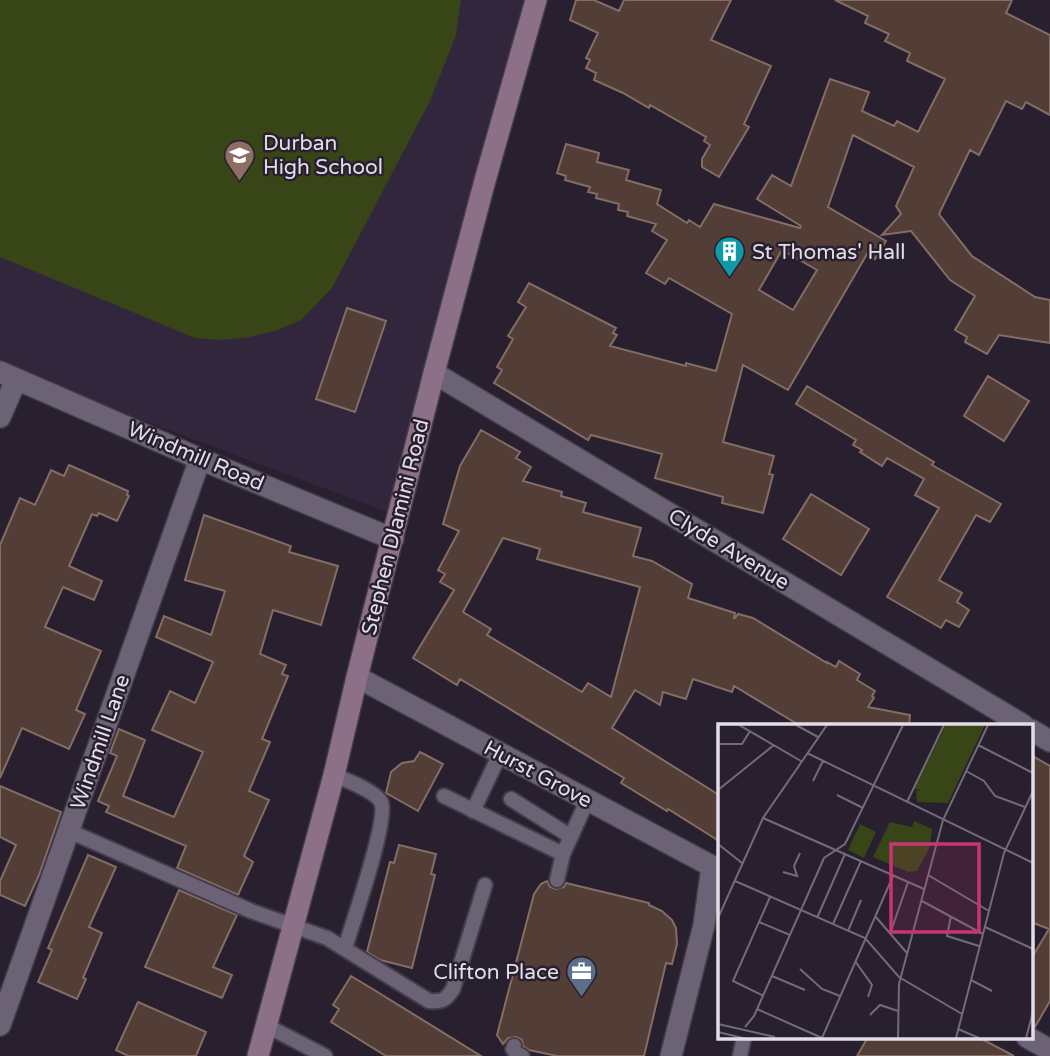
<svg xmlns="http://www.w3.org/2000/svg" width="1050" height="1056" font-family="'Varela Round',sans-serif">
<rect width="100%" height="100%" fill="#281f2f"/>
<path fill="#32263c" d="M0 0H530L390 513 30 378 0 364Z"/>
<path fill="#374517" d="M0 0H461L456 35 430 101 332 288 301 320 275 331 250 337 222 340 195 338 0 257Z"/>
<path fill="#533e37" stroke="#846d65" stroke-width="2" fill-rule="evenodd" d="M576 0H594L619 11 624 0H731L711 40 771 66 744 124 749 127 719 177 702 167V159L710 145 704 141 706 137 650 105 649 108 623 93 594 80 596 73 586 68 590 60 586 58 598 33 570 20Z
M835 0H1012L1006 13 1050 35V115L1026 102 1022 109 1006 101 979 155 970 150 939 214 972 256 1035 297 1050 300V343L999 335 987 354 965 342 967 337 955 330 975 296 950 280 911 231 882 235 901 214 896 206 914 167 853 135 828 207 886 241 875 259 867 254 788 390 743 365 723 442 774 456 769 474 773 475 763 513 722 503 723 497 655 478 662 454 591 435 588 440 494 383 502 370 497 367 513 339 508 336 526 307 518 302 529 283 616 328 613 333 617 335 610 346 686 366V363L716 371 732 314 669 278 665 284 646 273 667 240 652 231 656 224 627 216 628 212 618 210 619 204 596 198 597 194 588 192 590 187 565 180 566 176 557 173 566 144 599 153 597 162 629 170 626 180 661 190 657 204 687 223 689 220 700 227 714 204 800 228 801 226 757 199 772 175 791 186 830 79 869 92 862 111 894 126 897 121 918 132 945 79 907 61 910 53 885 41 889 34 865 23 868 16ZM782 250 817 270 793 310 759 290Z
M347 308 386 321 355 412 316 399Z
M988 376 1029 401 1004 441 964 416Z
M807 386 934 462 932 465 1001 504 990 522 976 515 939 580 962 593 957 602 969 610 959 627 946 620 941 628 887 597 939 508 915 495 924 479 887 458 882 466 860 452 862 450 853 445 856 440 796 404Z
M481 430 520 452 516 458 531 467 523 481 562 492 561 496 586 503 583 512 641 528 633 556 652 561 692 584 688 598 735 613 734 618H735L738 614 753 618 827 663V662L836 667 839 661 860 674 857 680 875 691 872 696 874 698 868 707 910 715 909 725H799L734 686 732 692 693 679 686 699 663 692 660 705 635 690 612 728 719 795V841L668 809 667 811 621 783 624 778 460 679 457 685 413 658 454 590 440 582 445 574 438 570 459 531 443 524 460 466ZM503 538 540 549 537 559 640 587 611 697 588 683 582 692 487 635 491 629 463 612Z
M69 465 128 491 127 495 129 496 117 521 99 513 97 516 92 514 69 566 102 581 94 600 63 587 45 627 101 651 76 710 85 714 69 749 22 728 0 778V545L20 498 35 505 51 470 64 476Z
M811 494 869 529 841 575 783 539Z
M204 515 291 546 289 552 338 566 321 625 273 610 260 654 286 665 282 674 288 676 262 739 270 742 249 791 269 800 244 856 253 862 238 895 177 868 186 846 106 812 109 806 98 801 117 756 110 753 119 729 145 740 123 796 174 817 203 752 152 730 170 691 195 703 213 662 156 637 164 616 211 635 225 591 185 580Z
M420 752 443 764 418 811 386 793 391 772 402 763 414 761Z
M1031 755 1050 766V1001L1035 1027 1031 1025V959L1049 929 1031 922Z
M0 786 61 812 39 875 25 906 0 895V881L16 845 0 837Z
M399 845 436 854 431 874 435 875 412 968 380 960 367 952 390 862 394 863Z
M88 855 116 867 89 927 102 933 83 978 86 979 77 999 38 982 52 950 48 948Z
M547 881 550 887 556 889 564 887 566 883 649 903V905L662 911 672 920 676 928 677 944 672 964 666 963 644 1056H557L529 1050 523 1046 522 1040 516 1037 508 1038 503 1044 497 1035 534 894 541 884Z
M179 890 237 915 213 967 232 975 222 998 145 967Z
M351 976 371 988 481 1056H386L331 1022 339 1009 333 1005Z
M138 1002 206 1032 196 1056H128L116 1050Z
M868 1037H978L1014 1056H857Z"/>
<g fill="none" stroke-linecap="round" stroke-linejoin="round">
<defs>
<path id="lane" d="M334 775C346 780 375 791 381 802 389 818 352 925 345 948
M444 796 563 854
M511 799 570 836
M473 811 500 754
M69 831 251 911 327 938 429 1001C442 1002 446 1000 453 989L485 885
M557 880 563 854 587 801
M267 1026 325 1056
M514 1046 513 1049 516 1053 522 1056
M740 1056 744 1037"/>
<path id="street" d="M0 372 200 459 393 539
M434 373 1023 725
M0 417 16 380
M357 677 719 870
M1031 730 1050 741
M0 1025 200 459
M1027 1037 1050 1050
M671 1056 704 925 712 867"/>
<path id="secondary" d="M258 1056 334 775 357 677 434 373 484 184 536 0"/>
</defs>
<use href="#lane" stroke="#433c49" stroke-width="18"/>
<use href="#street" stroke="#433c49" stroke-width="24"/>
<use href="#secondary" stroke="#433c49" stroke-width="24"/>
<use href="#lane" stroke="#6c6275" stroke-width="14"/>
<use href="#street" stroke="#6c6275" stroke-width="21"/>
<use href="#secondary" stroke="#8c7087" stroke-width="21"/>
</g>
<defs>
<symbol id="school-pin" viewBox="-11 -11 22 30"><path d="M0 17L-7.5 6A9.5 9.5 0 1 1 7.5 6Z" fill="#8d6e63" stroke="#281f2f"/><path d="M0-5L7-2L0 1L-7-2ZM-4 1L0 2.5L4 1V4Q0 6-4 4Z" fill="#fff"/></symbol>
<symbol id="building-pin" viewBox="-11 -11 22 30"><path d="M0 17L-7.5 6A9.5 9.5 0 1 1 7.5 6Z" fill="#0f9aa8" stroke="#281f2f"/><path d="M-4-6H4V6H1V3H-1V6H-4ZM-2.5-4.3h1.7v1.8h-1.7ZM.8-4.3h1.7v1.8H.8ZM-2.5-1h1.7V.8h-1.7ZM.8-1h1.7V.8H.8Z" fill="#fff"/></symbol>
<symbol id="office-pin" viewBox="-11 -11 22 30"><path d="M0 17L-7.5 6A9.5 9.5 0 1 1 7.5 6Z" fill="#5c6f8a" stroke="#281f2f"/><path d="M-6-3h4V-5.5h4V-3h4V5H-6ZM-1-4.5V-3h2v-1.5ZM-6 0V1H6V0Z" fill="#fff"/></symbol>
</defs>
<g fill-rule="evenodd">
<use href="#school-pin" x="222" y="138" width="35" height="47"/>
<use href="#building-pin" x="712" y="234" width="35" height="47"/>
<use href="#office-pin" x="564" y="954" width="35" height="47"/>
</g>
<g text-anchor="middle" stroke-width="5" stroke-linejoin="round" paint-order="stroke">
<g font-size="21" fill="#e3dde8" stroke="#281f2f" text-anchor="start">
<text x="263" y="150">Durban<tspan x="263" dy="24">High School</tspan></text>
<text x="752" y="259">St Thomas' Hall</text>
<text x="559" y="979" text-anchor="end">Clifton Place</text>
</g>
<g font-size="21" fill="#e3dde8" stroke="#281f2f">
<text transform="translate(196 456) rotate(23)" y="7">Windmill Road</text>
<text transform="translate(395 527) rotate(-76)" y="7">Stephen Dlamini Road</text>
<text transform="translate(729 549) rotate(31)" y="7">Clyde Avenue</text>
<text transform="translate(100 742) rotate(-71)" y="7">Windmill Lane</text>
<text transform="translate(538 774) rotate(28)" y="7">Hurst Grove</text>
</g>
</g>
<g transform="translate(718 724)">
<rect width="315" height="315" fill="#281f2f"/>
<path d="M228 1H267L230 79 199 78 198 67 203 66 196 65ZM196 97 214 105 212 123 199 147 190 148 155 133 172 98 194 103ZM142 100 158 108 146 134 130 126Z" fill="#374517"/>
<path fill="none" stroke="#736b79" stroke-width="2" d="M21 1 83 37M78 1 100 13M0 20H24L32 7M260 21 315 49M89 29 315 139M248 47 266 57 277 72 307 83M95 57 105 37M0 66 56 21M119 71 145 84M189 78 226 1M45 94 206 165M0 120 24 139M65 148 79 152 76 142 82 129M210 151 271 187M17 157 147 214 181 253 244 290M204 177 265 210M157 192 189 229M233 192 229 212 261 222M0 194 45 94 109 1M99 194 127 130M41 198 72 211M115 200 143 137M267 203 315 225M130 207 143 176M172 210 190 158M137 237 154 261 150 273M82 245 104 265 122 272M54 252 87 266M253 256 274 267M46 272 15 257 52 173M39 285 104 314M152 291 162 281 180 287M0 300 57 313M27 303 36 292 106 134 127 120 185 1M240 305 261 314M0 308 25 314M104 314 175 152M180 314 181 260 225 96 270 1M238 314 286 129 315 67M308 314 315 288"/>
<path fill="#c73670" fill-opacity="0.15" stroke="#c73670" stroke-width="3.5" d="M173 120H261V208H173Z"/>
<rect width="315" height="315" fill="none" stroke="#e3dde8" stroke-width="3.5"/>
</g>
</svg>
